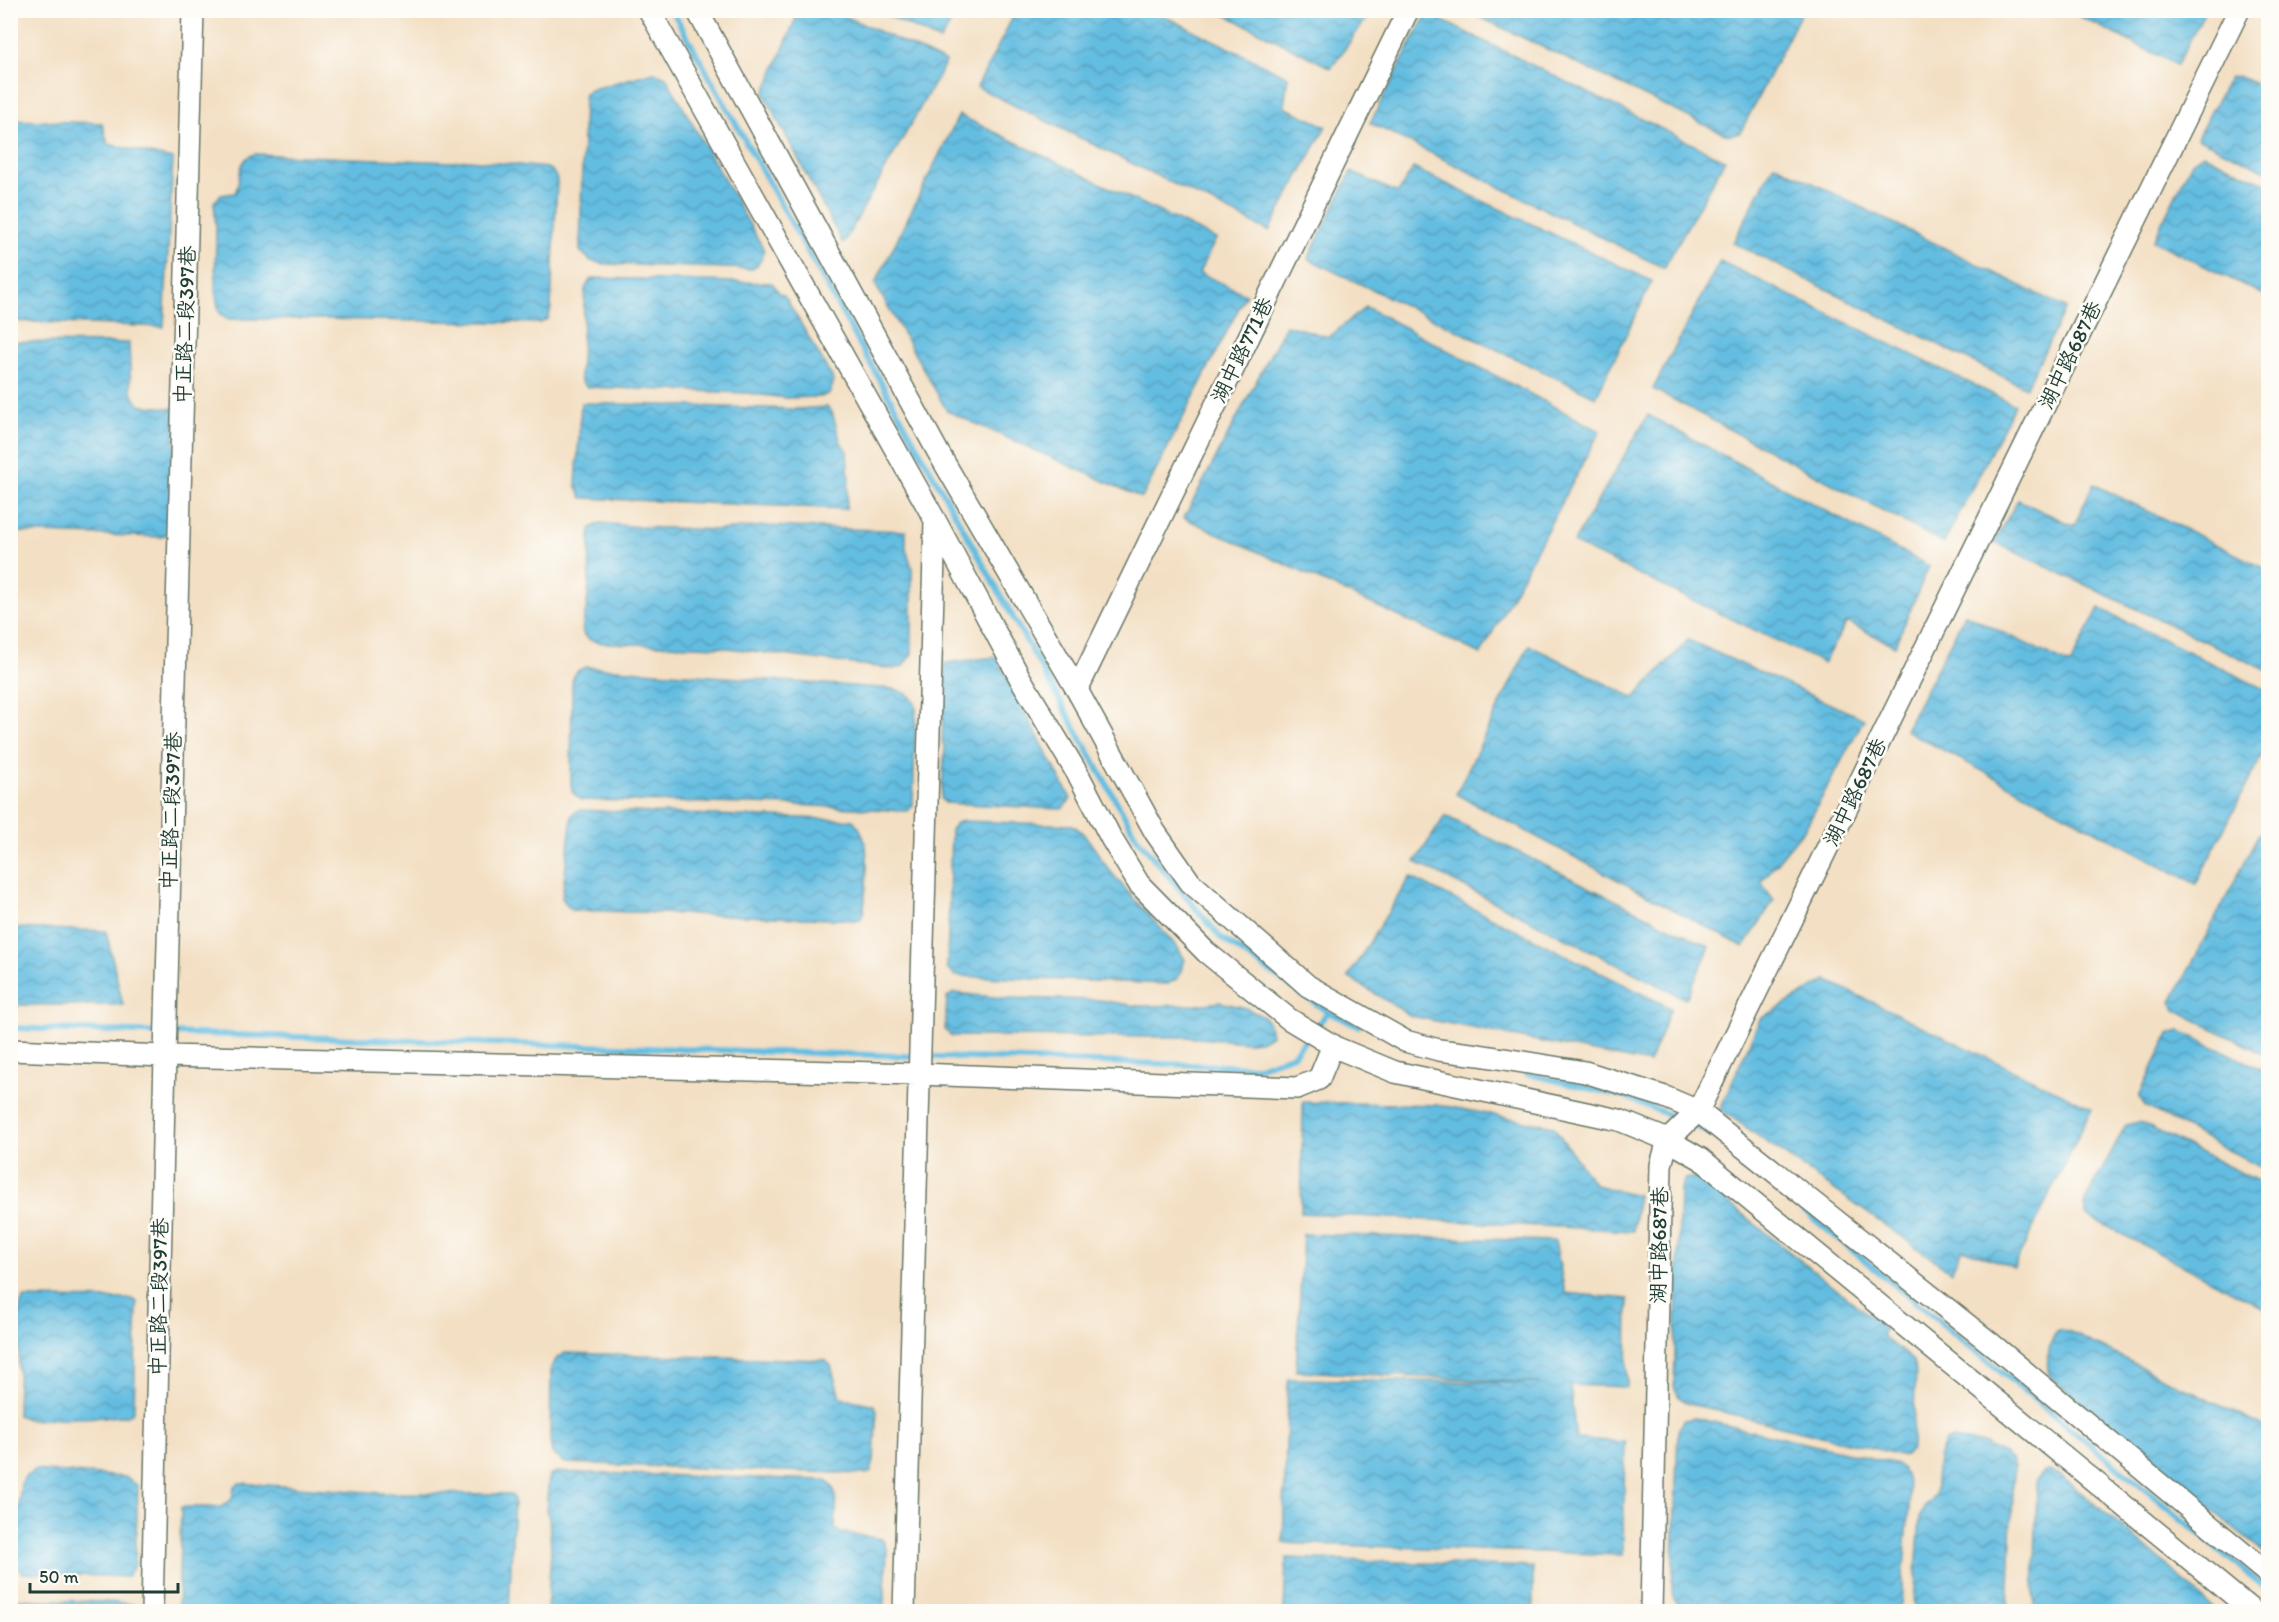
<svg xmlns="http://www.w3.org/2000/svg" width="2279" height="1622" font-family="Itim,'LXGW WenKai TC',sans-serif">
<defs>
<pattern id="water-waves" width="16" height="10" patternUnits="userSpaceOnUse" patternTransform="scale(1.5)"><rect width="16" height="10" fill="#64bde1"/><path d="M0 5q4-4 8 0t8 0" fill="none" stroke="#529bb7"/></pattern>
</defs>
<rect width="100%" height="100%" fill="#fdfcf7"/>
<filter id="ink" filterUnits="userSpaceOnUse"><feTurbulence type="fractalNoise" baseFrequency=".0167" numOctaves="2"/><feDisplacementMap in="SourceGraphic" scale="12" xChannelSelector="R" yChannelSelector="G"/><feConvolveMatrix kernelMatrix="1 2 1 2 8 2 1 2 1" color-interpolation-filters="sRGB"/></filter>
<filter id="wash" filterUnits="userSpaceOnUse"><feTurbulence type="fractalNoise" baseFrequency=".008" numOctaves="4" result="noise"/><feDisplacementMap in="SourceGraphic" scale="24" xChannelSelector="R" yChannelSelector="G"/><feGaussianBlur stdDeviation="1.35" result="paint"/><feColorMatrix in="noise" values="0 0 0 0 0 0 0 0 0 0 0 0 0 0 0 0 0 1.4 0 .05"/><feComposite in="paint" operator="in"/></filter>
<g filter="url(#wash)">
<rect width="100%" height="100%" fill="#f3dfc3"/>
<path fill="url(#water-waves)" stroke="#427d8a" stroke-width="1.5" d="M799 11H834L946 62 843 244 764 94Z
M879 11H958L940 41Z
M1016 11H1154L1288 77 1284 107 1326 126 1269 231 977 87Z
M1218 11H1372L1331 68Z
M1467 11H1802L1740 133 1730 135 1722 133Z
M2069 11 2205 10V11L2177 65Z
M1427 13 1725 160 1664 268 1370 123Z
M654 72 666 77 764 250C763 258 759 265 752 269L605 264 591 261 580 251 584 94 592 89Z
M2237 76 2268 88V172L2197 138 2229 78Z
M959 115 1216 239 1199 273 1246 294 1142 498 947 411 875 284Z
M11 120 102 123 108 144 173 159 164 327 11 321Z
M255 154 451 162 469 160 547 168C554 171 557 175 557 183L551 308 548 319 541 323 319 319H228L219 312 215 291 216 229 214 202 221 195 235 193C242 179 236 159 255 154Z
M2203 154 2267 184 2268 297 2153 241 2192 162Z
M1774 164 2066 308 2026 388 1733 243Z
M1413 168 1652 281 1596 397 1308 259 1351 172 1398 193Z
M1720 261 2015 405 1944 543 1653 389Z
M597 278 772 283 780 294 784 295 832 377 833 384 830 393 821 397 785 398 747 393 587 387 581 382 580 376 585 289 590 280Z
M1366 307 1600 431 1481 654 1184 518 1286 325 1329 337Z
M11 342 129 343 131 392 139 405 176 409 172 526 168 533 162 537 11 532Z
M581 403 796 409 827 407 832 412 841 443 847 450 849 479 846 509 582 498 576 485Z
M1648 415 1929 566 1895 646 1847 622 1823 663 1573 543Z
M2093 484 2268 570V671L1994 542 2018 500 2074 526Z
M601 523 640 527 721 530 764 526 906 531V549L912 567V654L902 667 893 669 720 647 604 643C597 642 586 641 583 633 581 626 585 617 586 610 591 584 589 555 590 529Z
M2099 608 2268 691V744L2196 884 1905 730 1965 614 2070 665Z
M1688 640 1864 719 1806 827 1761 882 1774 900 1744 947 1456 794 1529 645 1634 698Z
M996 657 1071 799 1062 809 945 803 941 799 945 747 942 743 945 663Z
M587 667 894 689C905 692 914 696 916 708L913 806 908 811 794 805 581 800 572 792 571 783 572 682C574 673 578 669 587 667Z
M578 810 853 820C875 841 865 883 864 911L860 920 571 910 562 898 572 815Z
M1445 816 1710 947 1686 999 1415 862Z
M963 821 1072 825C1088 834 1096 852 1107 867 1129 895 1155 921 1178 948L1185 960 1178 978 1168 984 956 976 947 969 951 830 956 823Z
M2268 830V1056L2175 1010 2172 1002 2259 834Z
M1410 877 1671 1008 1649 1063 1411 1016 1348 977Z
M11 928 106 931 123 1005H11Z
M1826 980 2092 1108 2014 1267 1962 1249 1951 1272 1720 1109 1760 1019Z
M954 993 1004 998 1099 1000 1137 1006 1197 1005 1220 1002 1246 1008 1264 1017 1269 1023 1271 1035 1260 1041 1248 1042 1185 1037 951 1036 945 1030 947 997Z
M2180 1031 2268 1072V1172L2145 1106 2140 1098V1094L2169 1034Z
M1303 1102 1440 1105 1553 1126 1595 1185 1638 1195 1633 1231 1301 1213Z
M2139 1122 2268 1186V1310L2087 1216 2084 1207 2085 1201 2126 1125Z
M1696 1177 1885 1328 1882 1335 1913 1361 1916 1372 1912 1449 1904 1456 1686 1403 1679 1397 1674 1387 1680 1189 1685 1179Z
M1303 1234 1555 1241 1565 1293 1628 1299 1627 1387 1570 1385 1576 1439 1625 1442 1623 1555 1283 1543 1288 1379 1540 1383 1296 1371Z
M24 1298 132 1299 137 1302 134 1407 132 1413 126 1416 30 1420 17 1415 20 1306Z
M2060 1330 2068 1331 2268 1429V1556L2050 1377C2045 1366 2048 1337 2060 1330Z
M565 1353 825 1360 831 1366 840 1397 874 1405 877 1410 874 1461 871 1472 866 1474 565 1463 552 1453 550 1441 551 1367 558 1357Z
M1695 1418 1897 1464C1909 1472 1908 1483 1910 1496L1901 1604 1895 1611 1684 1609C1676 1603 1672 1599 1672 1589L1678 1430 1685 1420Z
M1951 1439 1987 1444 1988 1447C1999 1452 2011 1454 2014 1467L2008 1611 1917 1612 1914 1604 1920 1516 1925 1505 1935 1495 1938 1457 1945 1441Z
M35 1470 125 1477 138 1486 135 1565 127 1577 22 1573 15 1564 14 1556 21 1484 26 1475Z
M2050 1471 2060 1475 2155 1555 2216 1611H2034L2037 1480 2043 1472Z
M556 1472 825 1480C842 1491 835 1511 835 1529L839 1532 882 1539 887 1551 884 1611H547L551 1550 549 1517 546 1511 549 1476Z
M239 1483 383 1493 512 1494 514 1500 509 1611H178L181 1507H221L232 1499 234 1487Z
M1286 1558 1533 1567V1611H1284Z
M19 1599 127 1603 134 1605 139 1611H11L13 1603Z"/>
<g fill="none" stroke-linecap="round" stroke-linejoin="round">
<path stroke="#64bde1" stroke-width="6" d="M672 10 1137 838 1220 937 1328 1012 1358 1026
M10 1028 1258 1067 1293 1055 1328 1012
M1525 1073 1626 1097 1681 1120
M1691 1124 1711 1134
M1737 1156 2268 1590"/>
</g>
</g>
<g filter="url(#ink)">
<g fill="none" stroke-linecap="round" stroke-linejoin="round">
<defs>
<path id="minor" d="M649 10 935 520 1020 678 1080 778 1111 838 1139 884 1206 952 1289 1019 1337 1048 1395 1072 1619 1120 1668 1140 1701 1159 2254 1612
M697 10 938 452 1077 690 1155 832 1190 882 1308 986 1405 1041 1439 1050 1479 1055 1585 1072 1665 1097 1698 1111 1994 1346 2268 1574
M1077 690 1408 10
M10 1050 165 1056 918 1074 1297 1088 1319 1079 1333 1045
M152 1612 165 1056 193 10
M904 1612 935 521
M1651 1612 1661 1165 1668 1140 1698 1111 2239 10"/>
</defs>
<use href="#minor" stroke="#697666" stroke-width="24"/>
<use href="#minor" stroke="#fff" stroke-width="21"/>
</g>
</g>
<g text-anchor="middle" stroke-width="5" stroke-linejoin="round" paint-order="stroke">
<g font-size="21" fill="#1f3d34" stroke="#fdfcf7">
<text transform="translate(185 325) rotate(-88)" y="7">中正路二段397巷</text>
<text transform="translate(1242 350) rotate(-64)" y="7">湖中路771巷</text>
<text transform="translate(2070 355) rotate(-64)" y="7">湖中路687巷</text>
<text transform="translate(1855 792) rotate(-64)" y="7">湖中路687巷</text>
<text transform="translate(171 811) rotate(-88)" y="7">中正路二段397巷</text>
<text transform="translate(1659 1245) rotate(-89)" y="7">湖中路687巷</text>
<text transform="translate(159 1297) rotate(-89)" y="7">中正路二段397巷</text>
</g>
</g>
<rect width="2279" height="1622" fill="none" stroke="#fdfcf7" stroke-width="36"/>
<path d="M30 1583v9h148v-9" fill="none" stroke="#1f3d34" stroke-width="3"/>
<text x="39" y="1583" font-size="18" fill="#1f3d34" stroke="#fdfcf7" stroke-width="4.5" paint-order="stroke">50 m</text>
</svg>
